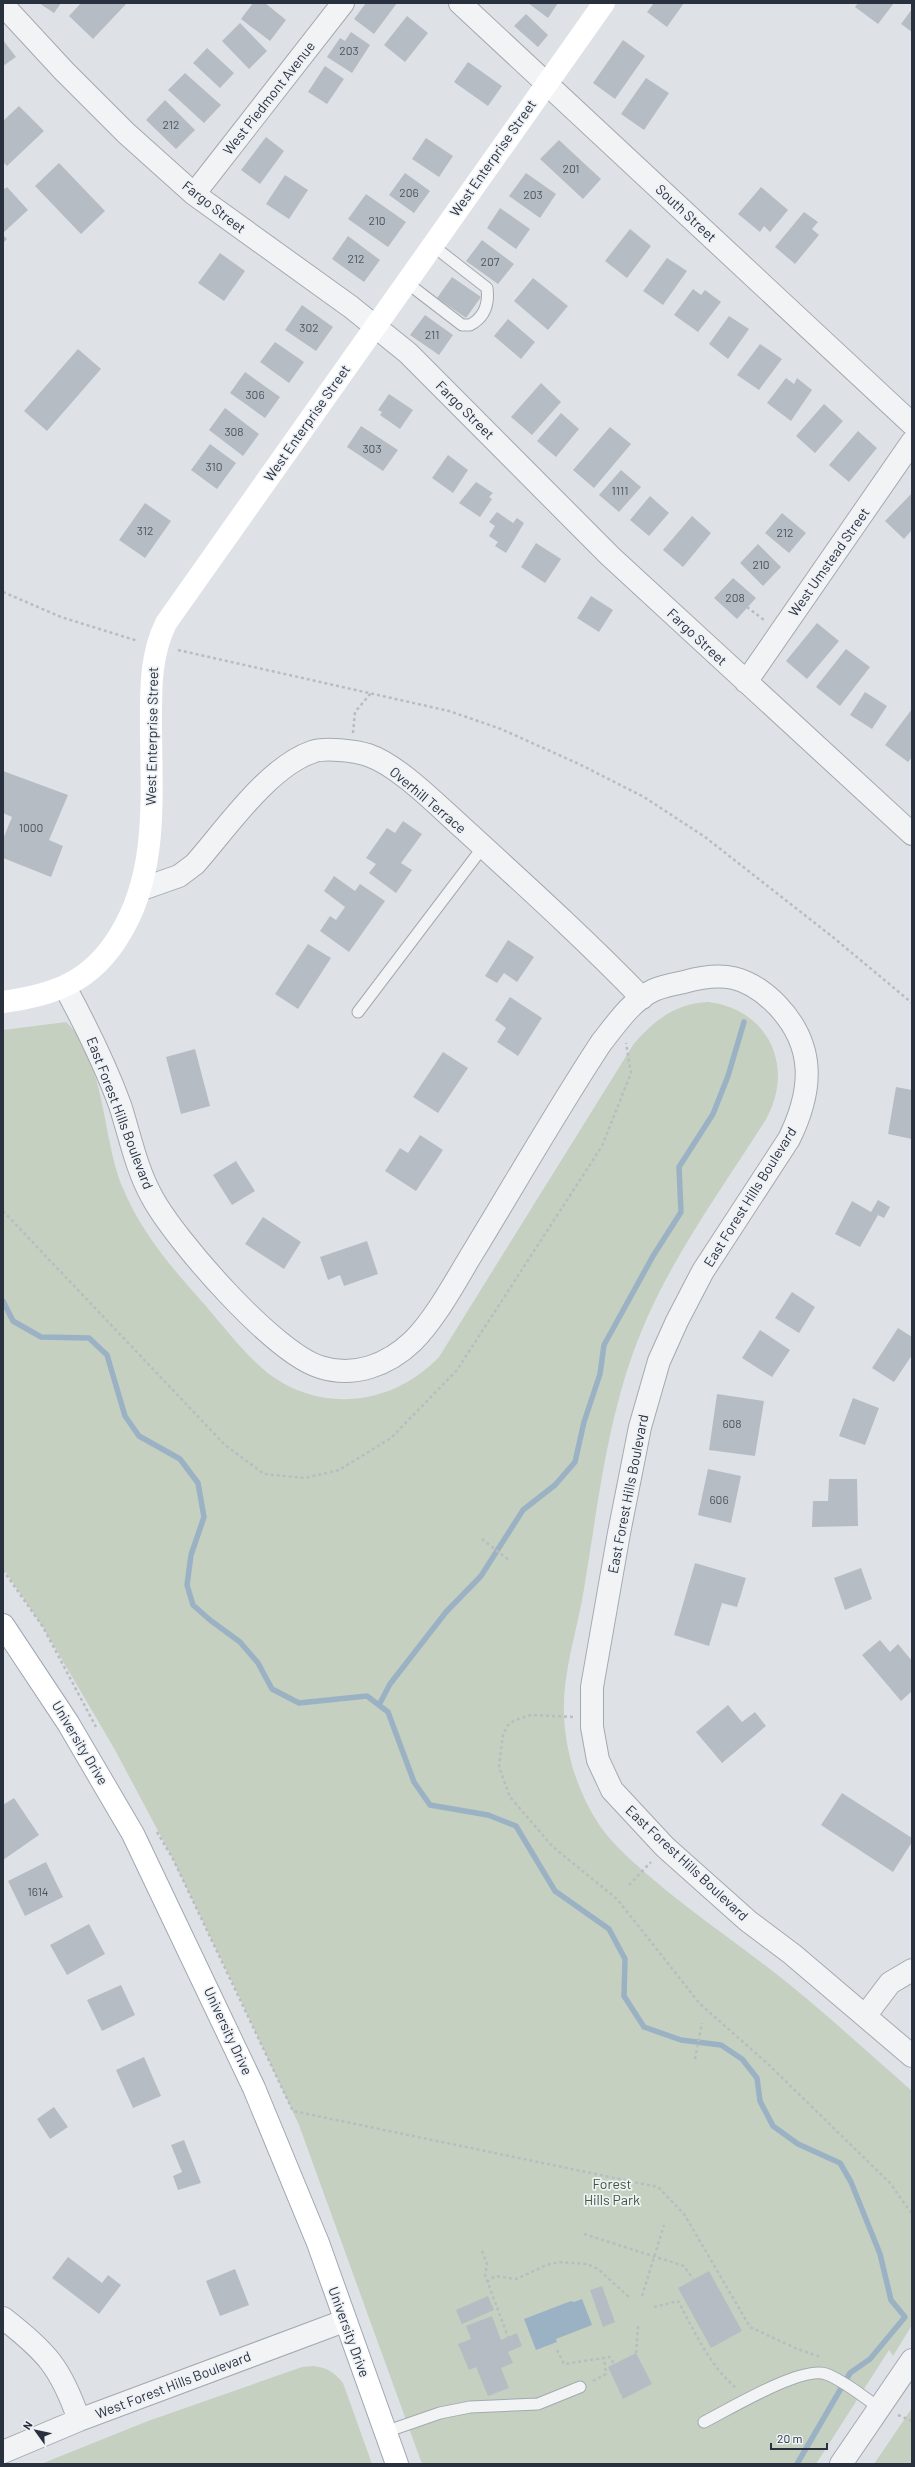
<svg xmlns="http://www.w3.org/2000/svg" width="915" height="2467" font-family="Barlow,sans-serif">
<rect width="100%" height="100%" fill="#dee2e7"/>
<path fill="#c5d0c0" d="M708 1002C769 1009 796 1068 765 1121 725 1184 679 1247 648 1316 608 1404 599 1501 583 1595 576 1634 562 1676 564 1716 566 1755 578 1793 600 1826 615 1847 634 1863 654 1880 691 1912 731 1939 770 1969 819 2007 865 2050 912 2091V2325L893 2356 889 2350 816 2464H422L299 2125 237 1992 173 1859 115 1750 43 1627 3 1568V1030L66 1022C104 1055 103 1140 122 1186 141 1233 172 1268 205 1305 225 1328 245 1355 269 1374 323 1414 393 1405 439 1357L633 1045C653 1021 676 1003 708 1002Z
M314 2366C328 2368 335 2373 343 2383L372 2464H41L148 2421 302 2367Z
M912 2408V2464H874Z"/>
<path fill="#9bb2c5" d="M582 2299 592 2325 556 2339 557 2342 536 2350 524 2319 571 2301 574 2302Z"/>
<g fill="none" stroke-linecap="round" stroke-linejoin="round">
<path stroke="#9bb2c5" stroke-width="5.5" d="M3 1301 13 1321 41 1337 89 1338 107 1355 125 1416 139 1436 180 1459 198 1483 204 1517 191 1555 187 1585 193 1605 210 1620 240 1642 258 1663 272 1689 299 1703 367 1696 388 1712 414 1782 430 1805 488 1815 516 1826 555 1891 609 1929 625 1959 624 1996 644 2027 681 2040 721 2045 742 2059 757 2078 760 2101 773 2126 798 2144 840 2163 851 2182 880 2254 891 2300 905 2317 870 2359 850 2373 797 2464
M379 1705 390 1684 446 1612 481 1576 523 1510 555 1485 575 1462 584 1422 600 1374 604 1345 653 1256 681 1212 679 1167 713 1114 728 1076 744 1022"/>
</g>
<path fill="#b6bcc3" d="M39 3H61L54 13Z
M81 3H127L93 39 69 16Z
M253 3H265L286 20 270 41 241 19Z
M366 3H397L374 34 354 19Z
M528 3H558L548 18Z
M654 3H684L667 27 647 12Z
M858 3H894L878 24 855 7Z
M912 9V32L901 24Z
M526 14 548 35 538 47 514 26Z
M407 16 428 33 405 62 384 45Z
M240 23 267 51 249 69 222 41Z
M351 32 370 45 352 73 327 57 340 38 345 41Z
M3 40 16 57 3 66Z
M623 40 645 56 615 99 593 83Z
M207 48 234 73 220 88 193 63Z
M468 62 502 86 488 106 454 82Z
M325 66 344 79 327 104 308 92Z
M185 73 221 105 204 123 168 90Z
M646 78 669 93 644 130 621 114Z
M165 100 195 130 176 149 146 120Z
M19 106 44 131 7 166 3 162V121Z
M266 137 284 151 260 184 241 170Z
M426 138 453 156 439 177 412 159Z
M559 140 601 179 583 199 540 159Z
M59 163 105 211 81 234 35 186Z
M405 173 430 191 414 213 389 195Z
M526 173 556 194 540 218 509 196Z
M285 175 308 190 289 219 266 204Z
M7 187 28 210 3 233V190Z
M761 187 788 210 770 232 764 226 760 232 738 214Z
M366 194 406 222 388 247 348 219Z
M500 208 530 229 516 249 487 228Z
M804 212 818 222 812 229 819 235 795 264 775 247Z
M630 229 651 246 627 278 605 261Z
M3 235 7 239 3 243Z
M348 236 380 260 364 282 332 259Z
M482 240 514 264 498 284 466 261Z
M220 253 245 271 224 301 198 283Z
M667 258 687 271 663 305 643 291Z
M452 277 481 297 466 318 437 298Z
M533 278 568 306 548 330 514 301Z
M693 289 701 295 705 290 721 302 698 332 674 315Z
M302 305 333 327 316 351 285 330Z
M425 315 453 335 439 355 410 335Z
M729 316 749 329 728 359 709 344Z
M508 319 535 342 521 359 494 336Z
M275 342 304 362 289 383 260 362Z
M760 344 782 359 759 390 737 375Z
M78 349 101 369 47 431 24 411Z
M245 372 280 397 265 418 230 393Z
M786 378 794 384 797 378 812 390 791 421 767 403Z
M541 383 561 402 532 435 511 417Z
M389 394 413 410 400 429 380 415 382 412 378 410Z
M824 404 843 421 815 453 796 436Z
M225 408 259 434 243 456 209 430Z
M561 413 579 429 556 457 537 441Z
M361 426 398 450 383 471 347 447Z
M610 427 631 444 594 488 573 470Z
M858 431 877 448 849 482 829 465Z
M210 444 236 463 217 489 191 470Z
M448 455 468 470 453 493 432 478Z
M621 470 641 487 619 512 599 495Z
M476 482 493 493 489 497 492 499 480 517 459 503Z
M912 493V530L904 539 885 521Z
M650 496 669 513 649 536 630 520Z
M145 503 171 521 145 558 119 540Z
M497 512 513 523 517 518 524 523 506 553 495 546 498 542 489 536 495 526 489 522Z
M782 513 806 533 789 553 765 533Z
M692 516 711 533 683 567 663 550Z
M536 543 561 559 545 583 521 567Z
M758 544 781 567 763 586 740 563Z
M733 578 756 598 737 619 714 598Z
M591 596 613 610 599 632 577 618Z
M817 623 839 641 807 679 786 661Z
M846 649 870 667 840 706 816 687Z
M865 692 887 706 872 729 850 715Z
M912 709V757L908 762 885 745Z
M3 771 68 795 49 840 63 846 51 877 3 858V839L12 817 3 813Z
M403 821 422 834 401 863 412 870 396 893 369 873 376 864 366 858 387 828 395 833Z
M334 876 355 891 360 884 385 901 349 952 320 931 330 916 336 920 345 907 324 891Z
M508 940 534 957 517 982 504 973 497 983 485 976Z
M308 944 331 958 298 1009 275 994Z
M510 997 542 1018 518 1056 497 1042 506 1028 495 1020Z
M195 1049 210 1106 181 1114 166 1057Z
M443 1052 468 1068 438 1113 413 1097Z
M896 1087 912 1090V1139L888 1134Z
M420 1135 443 1150 416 1191 385 1171 400 1148 408 1153Z
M236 1161 255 1191 232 1205 213 1175Z
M878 1200 890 1207 884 1218 878 1215 860 1247 835 1234 852 1201 871 1212Z
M263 1217 301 1242 284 1269 245 1244Z
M367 1241 378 1274 344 1286 340 1275 328 1280 320 1257Z
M792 1292 815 1307 799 1333 775 1318Z
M898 1328 912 1337V1355L894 1382 872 1368Z
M760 1330 790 1350 772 1377 742 1358Z
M717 1394 764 1401 755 1456 709 1450Z
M853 1398 879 1408 865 1445 839 1436Z
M708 1469 741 1476 731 1523 698 1515Z
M829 1479H857L858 1526 812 1527 813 1501H828Z
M695 1563 746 1578 737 1607 722 1603 709 1646 674 1635Z
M861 1568 872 1599 845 1610 834 1578Z
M880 1640 890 1652 898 1644 912 1661V1691L901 1701 862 1655Z
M728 1705 742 1722 755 1712 766 1726 722 1763 696 1732Z
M842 1793 912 1838V1842L893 1872 821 1825Z
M14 1798 39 1835 3 1860V1805Z
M46 1862 63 1897 25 1916 8 1881Z
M89 1924 105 1954 67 1975 50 1945Z
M121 1985 135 2015 102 2031 87 2000Z
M144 2057 161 2096 133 2108 116 2070Z
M54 2107 68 2127 50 2139 37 2119Z
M184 2140 201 2183 178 2190 173 2176 182 2172 171 2145Z
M68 2257 102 2283 108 2275 121 2285 99 2314 52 2278Z
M235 2269 249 2305 220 2316 206 2281Z
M709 2271 742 2331 711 2348 678 2288Z
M602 2286 615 2322 603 2327 590 2290Z
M488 2296 494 2310 462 2324 456 2310Z
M492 2316 501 2340 517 2333 522 2346 508 2352 513 2363 501 2368 509 2388 488 2396 476 2367 469 2370 458 2344 471 2339 466 2326Z
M636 2353 652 2384 623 2399 608 2367Z"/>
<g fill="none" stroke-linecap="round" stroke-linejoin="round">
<defs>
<path id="lane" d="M406 282 462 325H470C485 317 489 303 487 288L432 245
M358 1012 483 847
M704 2422C728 2410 802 2365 826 2374 845 2381 863 2397 880 2408
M385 2432 440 2413 470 2407 538 2404 580 2387"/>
<path id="street" d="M460 3 912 424
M3 5 64 71 126 133 194 194 351 307 408 353 610 556 912 834
M194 194 343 3
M746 682 912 442
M142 889 179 876 195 864C226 829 268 767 312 752 324 747 356 751 368 755 400 766 439 807 464 829 524 884 585 939 642 998
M65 987C86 1026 105 1064 120 1105 130 1136 136 1168 152 1197 175 1240 274 1353 320 1367 354 1378 388 1365 413 1341 437 1317 457 1278 475 1249 517 1180 557 1110 601 1043 616 1024 632 1000 654 990 663 986 674 984 684 982 723 971 747 975 777 1005 816 1046 813 1090 789 1139L703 1271 677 1321 659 1361 640 1427 619 1533 592 1687V1727L598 1760 612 1790 665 1847 748 1921 792 1954 912 2056
M865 2016 890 1983 912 1970
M3 2318C47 2352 61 2368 79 2420
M3 2452 79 2420 344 2321
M841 2464 912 2360"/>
<path id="primary" d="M3 1625 68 1723 133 1834 254 2088 318 2243 397 2464"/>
</defs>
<use href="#lane" stroke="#a4a9b1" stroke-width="13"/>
<use href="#street" stroke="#a4a9b1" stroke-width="24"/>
<use href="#primary" stroke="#9ea8b2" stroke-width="24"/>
<path stroke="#b9bdc1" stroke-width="2.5" stroke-dasharray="3 3" stroke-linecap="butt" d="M3 592 61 617 138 641
M747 607 764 620
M178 650 449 711 501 729 579 764 644 797 705 837 834 938 912 1003
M353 733 355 712 371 693
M3 1211 225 1445 264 1474 305 1478 339 1470 391 1438 457 1370 602 1146 631 1073 626 1043
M482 1539 510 1561
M3 1570 43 1627 96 1727
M573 1717 531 1715 515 1720 508 1725 503 1734 499 1767 510 1797 553 1847 617 1899 700 2004 768 2064 890 2183 912 2214
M157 1832 173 1859 293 2111 658 2187 684 2214 750 2327 795 2348 821 2357
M629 1885 651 1862
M695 2059 702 2023
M584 2234 684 2266 693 2279
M482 2251 487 2264 485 2275 508 2337
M487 2282 495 2276 516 2279 547 2265 559 2262 587 2264 598 2269 630 2298
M642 2296 664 2225
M654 2307 678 2301C695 2332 709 2365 736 2388
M557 2350 564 2364 610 2357 614 2364
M636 2353 638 2326
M593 2381 606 2374 604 2358
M898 2415 912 2421"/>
<use href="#lane" stroke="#f1f3f5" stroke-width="11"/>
<use href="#street" stroke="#f1f3f5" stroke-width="22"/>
<path stroke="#fff" stroke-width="22" d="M3 1002C54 995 91 982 119 936 159 873 151 796 151 724 151 689 150 656 166 623L604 3"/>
<use href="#primary" stroke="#fff" stroke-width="22"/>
</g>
<g text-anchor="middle" stroke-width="3.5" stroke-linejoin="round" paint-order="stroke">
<g font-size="12" fill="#4c545e">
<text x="349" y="55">203</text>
<text x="171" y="129">212</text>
<text x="571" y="173">201</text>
<text x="409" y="197">206</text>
<text x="533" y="199">203</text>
<text x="377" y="225">210</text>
<text x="356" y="263">212</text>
<text x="490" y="266">207</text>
<text x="309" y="332">302</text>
<text x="432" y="339">211</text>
<text x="255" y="399">306</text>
<text x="234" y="436">308</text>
<text x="372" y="453">303</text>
<text x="214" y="471">310</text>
<text x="620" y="495">1111</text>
<text x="145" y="535">312</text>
<text x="785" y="537">212</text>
<text x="761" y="569">210</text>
<text x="735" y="602">208</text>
<text x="31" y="832">1000</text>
<text x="732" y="1428">608</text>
<text x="719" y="1504">606</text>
<text x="38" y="1896">1614</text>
</g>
<g font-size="14" fill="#28313d" stroke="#eef1f5">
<text transform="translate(269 98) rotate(-52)" y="5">West Piedmont Avenue</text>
<text transform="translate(493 158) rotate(-55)" y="5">West Enterprise Street</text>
<text transform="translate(214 207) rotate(38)" y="5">Fargo Street</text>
<text transform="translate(686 213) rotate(43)" y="5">South Street</text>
<text transform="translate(465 410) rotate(45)" y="5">Fargo Street</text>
<text transform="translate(307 423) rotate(-55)" y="5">West Enterprise Street</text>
<text transform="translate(829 562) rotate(-55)" y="5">West Umstead Street</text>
<text transform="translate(697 637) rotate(43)" y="5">Fargo Street</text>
<text transform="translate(152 736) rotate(-89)" y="5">West Enterprise Street</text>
<text transform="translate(428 800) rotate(40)" y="5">Overhill Terrace</text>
<text transform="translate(120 1113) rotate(69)" y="5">East Forest Hills Boulevard</text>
<text transform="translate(750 1197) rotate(-58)" y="5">East Forest Hills Boulevard</text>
<text transform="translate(628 1494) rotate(-79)" y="5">East Forest Hills Boulevard</text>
<text transform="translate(80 1743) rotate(59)" y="5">University Drive</text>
<text transform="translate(687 1863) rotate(43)" y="5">East Forest Hills Boulevard</text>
<text transform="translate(228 2031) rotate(65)" y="5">University Drive</text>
<text transform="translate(349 2332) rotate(70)" y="5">University Drive</text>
<text transform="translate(173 2385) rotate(-21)" y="5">West Forest Hills Boulevard</text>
</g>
<g font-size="14" fill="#3f5837" stroke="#eef1f5">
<text x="612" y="2189">Forest<tspan x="612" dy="16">Hills Park</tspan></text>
</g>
</g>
<rect width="915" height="2467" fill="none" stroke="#28313d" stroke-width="8"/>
<g transform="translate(36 2431) rotate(303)" stroke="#eef1f5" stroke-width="3" paint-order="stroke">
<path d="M0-3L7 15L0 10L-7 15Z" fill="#28313d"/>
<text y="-6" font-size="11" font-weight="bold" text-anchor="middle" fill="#28313d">N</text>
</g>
<path d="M771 2443v6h56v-6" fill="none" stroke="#28313d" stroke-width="2"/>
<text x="777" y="2443" font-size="12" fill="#28313d" stroke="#eef1f5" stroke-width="3" paint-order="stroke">20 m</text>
</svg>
